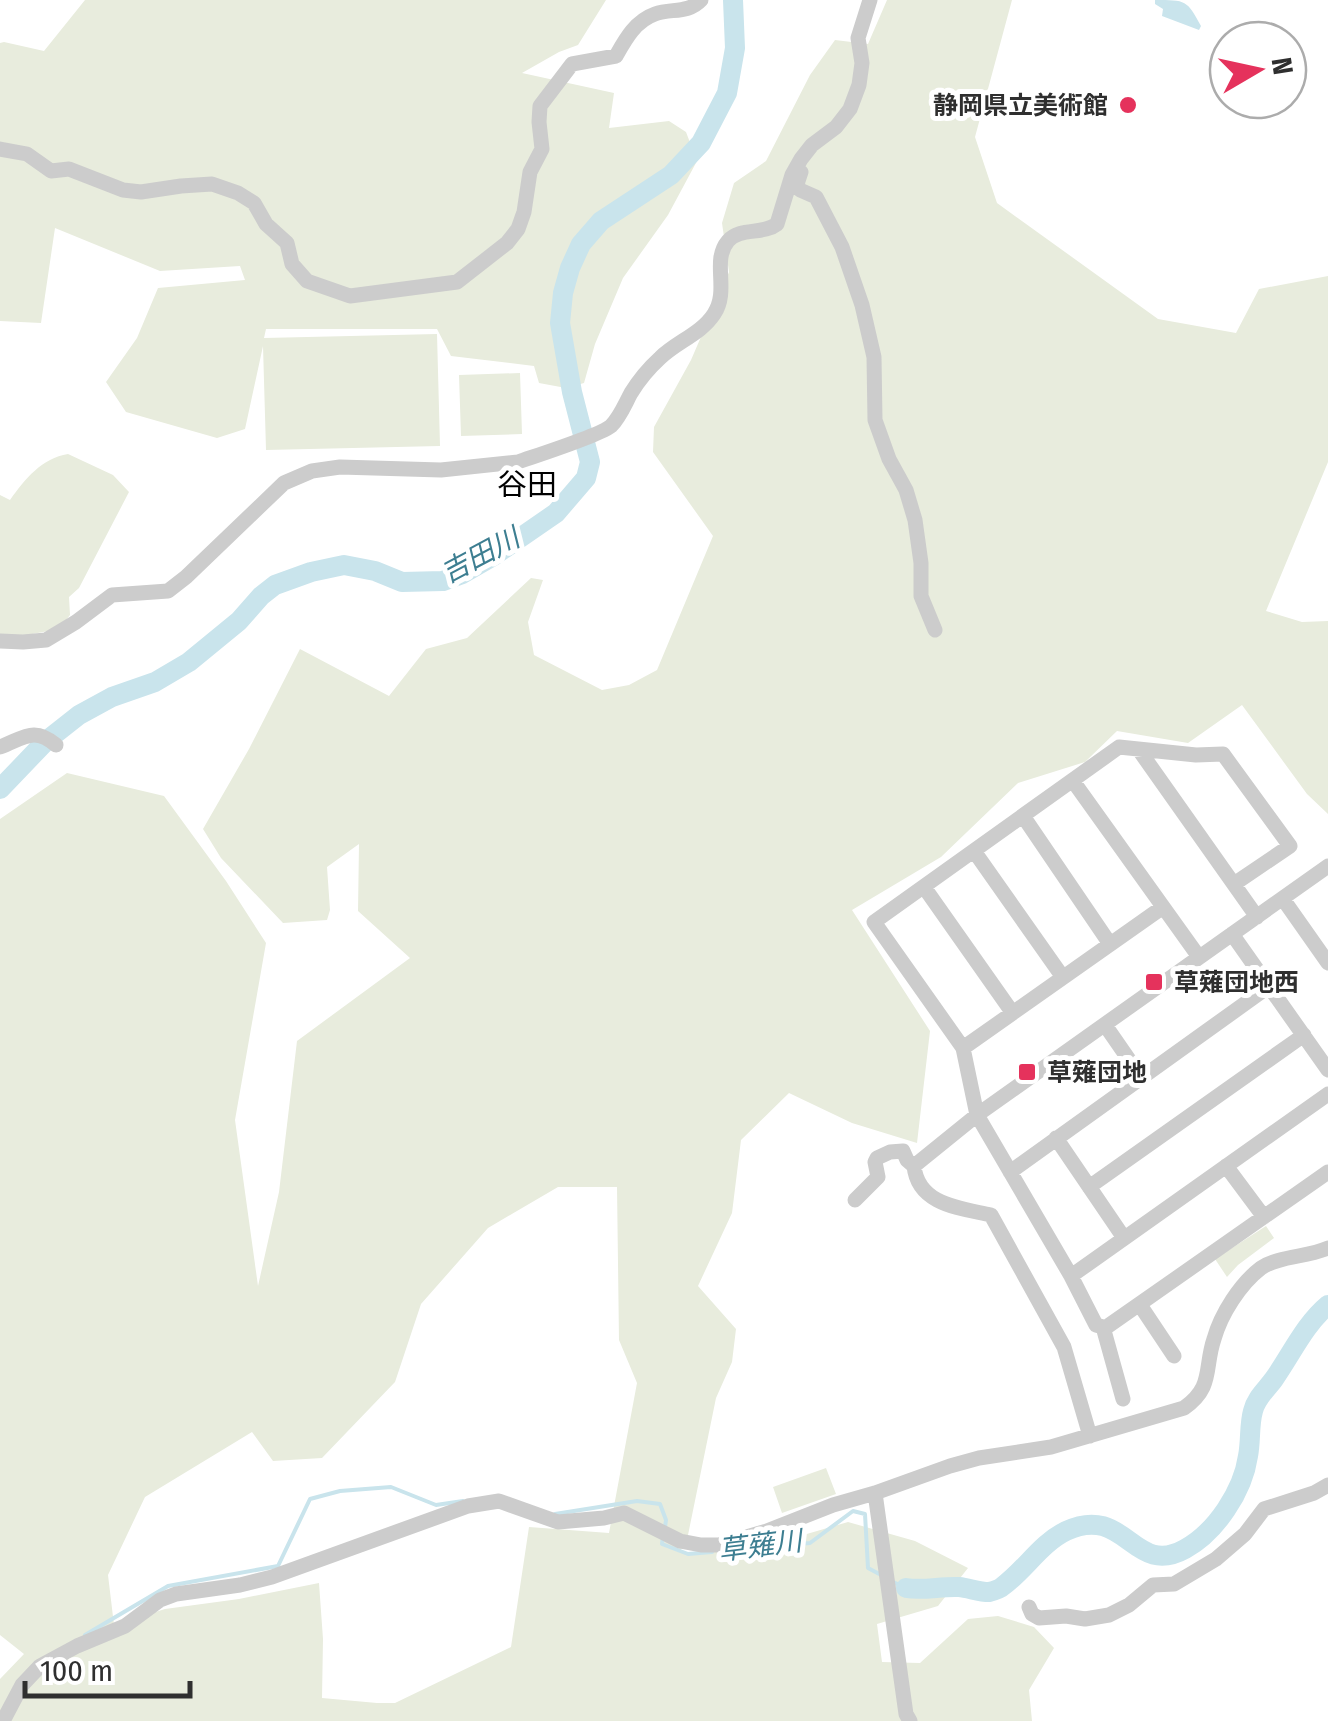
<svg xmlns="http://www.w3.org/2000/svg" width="1328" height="1721" font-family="'Fira Sans Condensed','Noto Sans JP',sans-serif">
<rect width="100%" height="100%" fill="#fff"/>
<path fill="#e8ecdd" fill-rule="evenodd" d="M85 0H606L578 45 559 52 522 73 614 93 609 128 669 121 686 132 697 161 668 215 623 278 595 344 584 383 566 388 539 383 534 366 451 356 437 329H266L264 338 437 334 440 446 266 450 263 346 245 429 217 438 126 412 106 382 137 338 158 288 245 280 240 266 160 271 55 228 41 323 0 321V43L4 42 44 51Z
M887 0H1012L975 137 997 203 1158 319 1236 333 1259 289 1328 276V462L1266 611 1302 622 1328 621V814L1307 794 1242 705 1188 743 1117 731 1085 762 1018 783 941 857 852 910 930 1031 917 1143 852 1123 789 1093 741 1140 732 1213 698 1286 736 1329 732 1362 716 1398 688 1535 680 1552 688 1554 747 1545 755 1549 848 1522 915 1541 968 1568 938 1606 877 1624 882 1662 920 1663 968 1619 998 1616 1034 1627 1054 1648 1029 1690 1032 1721H0V1679L24 1654 0 1635V819L67 773 164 796 226 881 266 943 235 1120 258 1286 279 1192 297 1041 410 958 358 911 359 844 327 867 330 910 327 920 283 923 221 858 203 829 249 749 300 649 389 696 426 649 467 638 531 578 543 580 528 622 534 655 602 690 629 685 657 670 713 536 653 452 654 427 691 360 729 272 722 223 734 183 766 161 810 75 835 40 868 44ZM558 1187H617L619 1340 637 1383 609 1533 529 1527 511 1647 395 1703H377L322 1698 323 1639 319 1583 239 1599 165 1609 114 1625 108 1575 145 1497 252 1432 273 1461 322 1458 395 1382 421 1304 488 1228Z
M520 373 522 434 461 436 459 375Z
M68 454 113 475 129 492 79 588 69 597 70 615 59 629 27 635H0V495L10 500C25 479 42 458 68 454Z
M1266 1226 1274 1238 1238 1265 1227 1277 1215 1259Z
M826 1468 836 1494 782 1513 773 1487Z"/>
<path fill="#c9e4ec" d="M1155 0C1186 0 1187 0 1201 26L1199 30 1162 16 1163 9 1155 4Z"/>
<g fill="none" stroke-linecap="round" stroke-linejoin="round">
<path stroke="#c9e4ec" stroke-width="4" d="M555 1514 637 1501 660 1504 666 1520 665 1527
M663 1536 662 1544 688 1554 712 1552
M722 1551 810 1543 853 1511 865 1514 868 1568 883 1576
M891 1581 906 1588
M85 1635 168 1586 278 1566 310 1499 340 1491 391 1487 436 1505 463 1501"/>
<path stroke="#c9e4ec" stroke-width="20" d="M0 789 46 741 79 715 112 697 155 682 189 662 239 621 261 596 275 585 311 572 344 565 375 571 402 582 443 581 462 574 495 555 556 513 586 478 590 462 572 392 560 323 563 293 570 268 581 244 601 221 671 175 701 143 727 93 735 48 733 0
M906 1588C924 1591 941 1586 959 1587 969 1588 979 1592 989 1592 993 1591 1000 1589 1003 1586 1025 1570 1041 1543 1066 1531 1126 1503 1133 1578 1185 1549 1216 1532 1243 1491 1248 1456 1251 1441 1249 1425 1253 1411 1256 1398 1266 1390 1274 1379 1291 1355 1305 1324 1328 1305"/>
<path stroke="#ccc" stroke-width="15" d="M0 149 27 154 51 171 69 169 123 190 141 192 181 186 212 184 238 193 254 203 266 224 287 243 292 264 307 281 350 296 457 282 507 243 518 229 524 212 530 172 542 149 539 122 540 106 572 64 616 56C625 40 635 21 655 14 671 8 688 14 701 0
M801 172 797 184 800 190 816 197 842 247 862 305 874 357 875 420 889 459 906 490 915 520 921 563V596L935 630
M0 641 23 642 46 640 76 622 112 595 168 591 186 577 284 483 312 471 340 467 441 470 518 462C535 456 601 435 611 426 620 417 625 404 631 393 639 380 649 368 660 358 676 342 701 334 714 314 730 290 711 261 728 241 740 227 763 235 777 224L792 175 801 159 812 145 836 127 850 109 859 85 862 63 858 38 870 0
M0 747C24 738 34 726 56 745
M1139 750 1257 917
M1073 781 1199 957
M1023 816 1110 944
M974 851 1062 976
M1234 884 1290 846 1223 754 1196 755 1119 747 874 922 963 1048 977 1115 1071 1276 1096 1325 1103 1327 1108 1326 1328 1172
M924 887 1012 1012
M1283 899 1328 963
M1232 934 1328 1070
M1105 1025 1141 1077
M963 1048 1163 907
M1056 1138 1124 1238
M1226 1166 1264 1217
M1010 1172 1268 987
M1089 1187 1304 1035
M855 1200 878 1177 875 1162 877 1158 890 1152 903 1151 907 1160 914 1166
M1071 1276 1328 1094
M1140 1305 1174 1356
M1103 1327 1123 1399
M1090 1436 1064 1347 991 1215C960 1208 918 1205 914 1166L977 1115 1328 866
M875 1493 906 1714 910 1721
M1029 1607 1032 1614 1039 1618 1066 1616 1085 1619 1109 1615 1129 1605 1153 1585 1174 1584 1216 1559 1245 1534 1264 1509 1314 1493 1328 1485
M3 1721 22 1685 40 1666 77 1646 125 1626 160 1600 176 1594 240 1585 272 1577 468 1506 499 1501 558 1522 604 1518 624 1513 680 1541 701 1545H719L767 1531 833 1505 875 1493 950 1466 979 1458 1051 1447 1184 1408C1214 1387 1204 1368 1214 1339 1221 1314 1240 1284 1261 1268 1279 1256 1308 1257 1328 1248"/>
</g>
<g fill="#e5325c" stroke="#fff" stroke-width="4">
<circle cx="1128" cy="105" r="10"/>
<rect x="1144" y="972" width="20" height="20" rx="5"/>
<rect x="1017" y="1062" width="20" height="20" rx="5"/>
</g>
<g text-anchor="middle" stroke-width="10" stroke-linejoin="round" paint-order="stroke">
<g font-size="25" font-weight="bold" fill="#2f2f2f" stroke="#fff" text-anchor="start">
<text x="1108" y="114" text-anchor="end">静岡県立美術館</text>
<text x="1174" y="991">草薙団地西</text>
<text x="1047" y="1081">草薙団地</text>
</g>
<g font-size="28" font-style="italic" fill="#3d7e91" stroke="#fff">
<text transform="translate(480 555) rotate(-28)" y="10">吉田川</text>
<text transform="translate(760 1545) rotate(-7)" y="10">草薙川</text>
</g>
<g font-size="30" fill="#000" stroke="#fff">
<text x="527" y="495">谷田</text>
</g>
</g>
<g transform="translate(1258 70) rotate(81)"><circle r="48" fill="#ffffff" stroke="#acacac" stroke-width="2.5"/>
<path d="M0-8L18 38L0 25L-18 38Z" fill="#e5325c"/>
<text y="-15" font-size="28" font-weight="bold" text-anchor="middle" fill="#2f2f2f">N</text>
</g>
<path d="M25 1681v15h165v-15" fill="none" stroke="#2f2f2f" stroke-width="5"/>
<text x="40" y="1681" font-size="30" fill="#2f2f2f" stroke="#ffffff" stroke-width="8" paint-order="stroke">100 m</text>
</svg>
